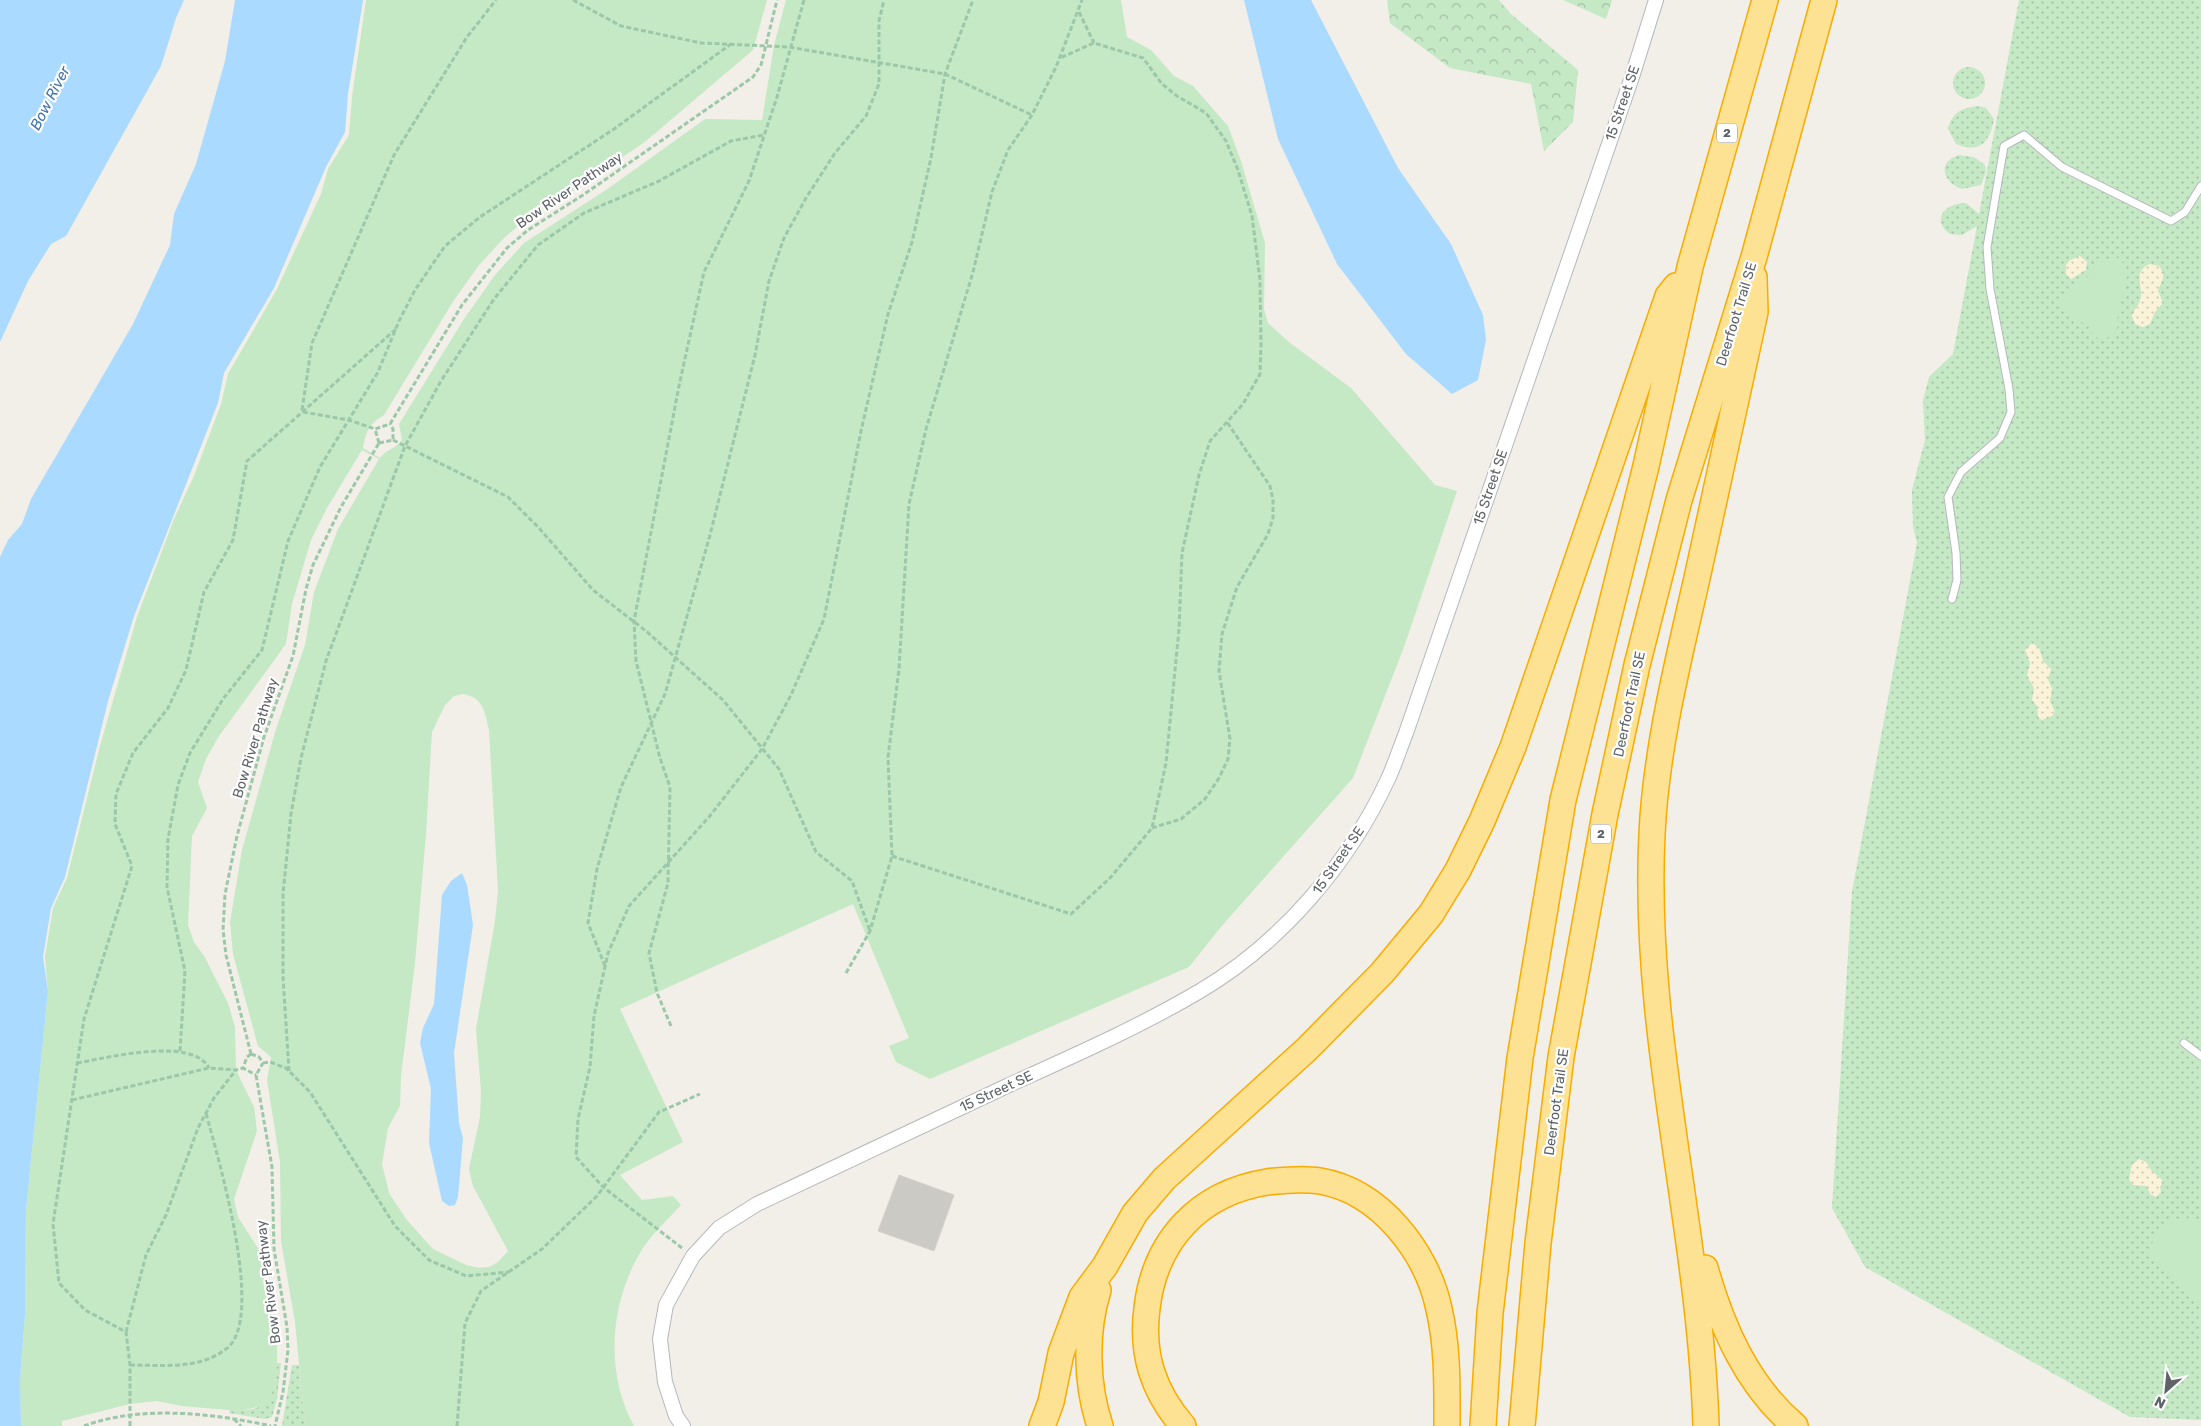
<svg xmlns="http://www.w3.org/2000/svg" width="2201" height="1426" font-family="Rubik,sans-serif">
<defs>
<pattern id="grass-dots" width="8" height="8" patternUnits="userSpaceOnUse" patternTransform="scale(1.25)"><rect width="8" height="8" fill="#c5e8c5"/><path d="M2 2h.1M6 6h.1" fill="none" stroke="#a3c0a4" stroke-width="1.8" stroke-linecap="round"/></pattern>
<pattern id="forest-crowns" width="20" height="18" patternUnits="userSpaceOnUse" patternTransform="scale(1.25)"><rect width="20" height="18" fill="#c5e8c5"/><path d="M2 6a3 3 0 1 1 6 0M12 15a3 3 0 1 1 6 0" fill="none" stroke="#a3c0a4"/></pattern>
<pattern id="sand-dots" width="8" height="8" patternUnits="userSpaceOnUse" patternTransform="scale(1.25)"><rect width="8" height="8" fill="#fbf3d9"/><path d="M2 2h.1M6 6h.1" fill="none" stroke="#cec8b4" stroke-width="1.8" stroke-linecap="round"/></pattern>
</defs>
<rect width="100%" height="100%" fill="#f1efe8"/>
<path fill="url(#grass-dots)" d="M2019 0H2201V1420L2130 1417 1865 1267 1832 1208 1852 892 1917 543 1913 526 1912 490 1925 440 1923 400 1929 377 1953 354 1977 226 1962 235 1950 234C1930 219 1946 203 1966 203L1979 214Z
M1953 83a16 16 0 1 1 32 0a16 16 0 1 1-32 0Z
M1978 106 1986 108 1994 119C1990 142 1980 154 1956 144L1948 129C1953 111 1961 109 1978 106Z
M1959 155 1974 157 1985 165 1986 172 1981 185 1962 189C1942 182 1937 162 1959 155Z
M277 1363H281L277 1399 272 1417 265 1419 229 1413 230 1410C270 1413 272 1398 277 1363Z
M292 1365H299L305 1426H282Z"/>
<path fill="url(#forest-crowns)" d="M1387 0H1499L1511 14 1578 70 1573 122 1544 151 1531 84 1450 68 1390 23Z
M1563 0H1612L1606 19Z"/>
<path fill="url(#sand-dots)" d="M2080 256 2087 262 2086 270 2071 279 2066 274V265L2070 260Z
M2150 264 2159 266C2167 277 2161 281 2158 291L2163 303 2155 312 2150 324 2143 327 2135 324 2132 316C2134 309 2140 304 2141 297 2142 283 2133 271 2150 264Z
M2032 643 2039 648 2043 661 2051 669 2048 679 2052 689 2050 701 2055 712 2052 716 2042 720 2038 717 2037 706 2032 700 2034 688 2027 676 2030 663 2025 650Z
M2139 1159 2146 1162 2151 1170 2163 1181 2160 1187 2161 1192 2156 1197 2150 1194 2147 1186 2133 1185 2129 1179 2132 1165Z"/>
<path fill="#c5e8c5" fill-rule="evenodd" d="M366 0H767L753 50 646 141 564 197 526 219 504 238 479 265 454 300 384 415C369 424 366 431 363 448L380 458C386 449 396 449 402 440L399 424 464 319 495 275 524 243 609 188 705 119 762 120 774 45 786 0H1121L1127 37 1151 50 1174 76 1193 86 1228 126 1241 161 1265 243 1264 309 1268 323 1290 343 1351 388 1435 485 1457 491 1404 647 1353 778 1220 928 1189 967 930 1079 896 1062 889 1046 909 1038 853 904 620 1009 683 1142 620 1175 642 1200 673 1196 681 1205C669 1218 652 1234 643 1248 610 1300 604 1372 634 1426H305L295 1322 281 1241 280 1162 267 1080 271 1057 258 1046 233 954 230 922 242 850 276 729 305 645 314 592 338 529 379 459 362 450 327 508 311 540 292 604 286 644 219 736 206 759 198 782 207 808 192 836 188 925 194 942 204 956 228 1003 235 1027 236 1070 254 1107 257 1131 234 1199 238 1217 259 1250 277 1335V1363L273 1391 269 1399 262 1406 240 1411 182 1406 156 1401 130 1404 62 1421V1426H21L20 1380 25 1315 26 1210 48 991 45 957 53 908 67 878 100 746 137 617 174 519 194 476 221 404 228 374 277 289 321 194 328 169 349 135 352 97ZM463 694C483 697 485 712 489 730L498 891 495 921 476 1029 481 1091 480 1117 469 1169 473 1186 508 1251 498 1262 489 1267 479 1268 466 1265 433 1249 406 1219 389 1193 382 1164 388 1128 400 1106 401 1076 415 963 426 834 432 732 445 705 454 696Z
M2116 257C2137 270 2122 292 2118 311 2116 319 2121 326 2114 333 2110 337 2105 339 2100 340L2092 333 2089 326C2076 318 2058 316 2061 298L2089 276 2097 264 2110 258Z
M2195 1218 2201 1220V1307L2186 1288 2150 1257C2152 1228 2166 1218 2195 1218Z"/>
<path fill="#aadaff" d="M0 0H184L176 18 161 66 66 236 51 244 28 281 0 342Z
M235 0H363L348 94 345 132 326 167 274 288 224 373 218 403 134 616 108 701 65 877 51 908 43 957 48 991 26 1210 25 1315 20 1380 21 1426H0V557L8 540 22 524 31 499 133 324 170 245 174 214 196 164 225 61Z
M1244 0H1311L1398 168 1451 244 1483 315 1486 340 1478 380 1452 394 1406 354 1337 264 1278 139Z
M462 873 467 885 473 925 454 1053 459 1123 463 1138 458 1197 455 1205 449 1206 442 1201 429 1143 431 1089 420 1043 423 1028 434 1004 442 895 451 881Z"/>
<path fill="#cccac5" stroke="#d6d1c6" d="M899 1175 954 1195 934 1251 878 1231Z"/>
<g fill="none" stroke-linecap="round" stroke-linejoin="round">
<defs>
<path id="service" d="M1952 599 1957 580 1956 553 1948 497 1961 472 2000 438 2011 412 2009 389 1990 289 1987 247 2004 146 2024 135 2062 167 2171 221 2185 212 2201 186
M2184 1043 2201 1056"/>
<path id="minor" d="M683 1426 676 1416 665 1382 660 1339 666 1305 693 1256 719 1228 757 1204C841 1164 925 1124 1009 1085 1073 1056 1139 1027 1200 991 1281 943 1348 865 1388 779 1395 764 1400 748 1406 733L1632 77 1656 0"/>
<path id="motorway" d="M1705 1268C1722 1328 1747 1385 1795 1426
M1098 1290C1085 1332 1086 1384 1100 1426
M1042 1426 1051 1402 1061 1353 1082 1297 1105 1266 1135 1213 1164 1179 1307 1049 1382 973 1431 914 1458 870 1482 821 1513 747 1668 296 1676 286
M1183 1426C1153 1391 1141 1354 1147 1308 1155 1240 1199 1193 1267 1182 1284 1180 1303 1178 1320 1181 1380 1191 1427 1252 1439 1309 1448 1348 1447 1387 1447 1426
M1483 1426 1490 1313 1520 1058 1563 800 1646 466 1690 267 1765 0
M1522 1426 1538 1243 1561 1057 1605 814 1637 665 1679 500 1754 257 1824 0
M1706 1426C1700 1228 1642 1034 1652 834 1656 748 1678 662 1697 578 1717 489 1736 400 1755 312L1754 277"/>
</defs>
<use href="#service" stroke="#b5b8bc" stroke-width="9"/>
<use href="#minor" stroke="#b5b8bc" stroke-width="16"/>
<use href="#motorway" stroke="#f9ab00" stroke-width="28"/>
<path stroke="#9cc7a9" stroke-width="3" stroke-dasharray="5 2.5" stroke-linecap="butt" d="M573 0 621 26 701 43 789 47 945 74 1032 115
M1079 12 1094 43
M302 410 312 343 394 155 467 37 496 0
M303 412 349 420 375 429
M390 424 462 305 507 248 528 230 583 195 753 77 761 65 777 0
M393 440 508 497 539 528 593 590 646 631 723 700 779 769 816 852 852 881 870 931
M379 443 393 440V429L390 424
M379 443 375 429 390 424
M1152 828 1181 819 1205 799 1219 778 1228 759 1230 739 1219 671 1222 634 1237 587 1268 534 1273 518V500L1270 486 1227 422
M892 856 1071 914 1110 878 1152 828 1166 763 1179 629 1182 553 1199 475 1210 441 1243 404 1260 374 1261 346 1260 280 1252 216 1238 170 1226 141 1206 113 1177 96 1162 84 1143 58 1094 43 1060 58
M605 966 588 923 597 869 621 787 665 694 710 535 755 355 769 281 784 238 806 198 835 153 866 116 879 84V21L884 0
M846 973 870 931 892 856 888 757 899 669 909 504 926 429 973 272 992 192 1008 150 1032 115 1056 67 1082 0
M671 1026 657 993 649 953 668 883 670 787 660 758 636 661 634 621 679 386 704 272 749 181 777 97 804 0
M180 1051 185 971 167 887 168 839 178 785 190 753 223 699 262 650 288 541 320 467 378 372 399 321 415 290 445 246 480 217 614 129 731 44
M251 1054 226 955 223 930 225 894 237 836 264 737 293 656 306 589 313 565 341 507 379 443
M251 1054 259 1057 263 1063 256 1075 272 1167 274 1249 287 1327 288 1350 283 1392 275 1426
M251 1054 247 1057 243 1068 256 1075
M77 1063C107 1058 192 1036 209 1068
M263 1063 270 1062 286 1068 310 1092 395 1226 429 1260 466 1276 509 1272
M289 1071 283 977V894L291 814 301 758 326 661 405 446 441 381 494 299 538 245 584 213 659 181 731 141 764 135
M72 1100 209 1068 236 1070 243 1068
M682 1248 603 1187 576 1157 578 1119 590 1067 594 1016 608 953 629 906 709 817 762 749 791 695 824 619 861 431 888 314 912 242 931 158 945 74 973 0
M126 1332 146 1255 166 1215 198 1128 214 1098 236 1070
M130 1365C163 1365 199 1370 226 1349 267 1320 217 1155 206 1113
M234 1419 241 1426
M84 1426C140 1405 212 1413 271 1426
M130 1426V1365L126 1332 85 1310 59 1283 53 1224 84 1019 132 866 115 824 116 794 133 753 168 708 186 670 204 592 233 540 247 461 396 329
M457 1426 465 1323 481 1291 542 1249 597 1196 659 1112 700 1094"/>
<use href="#service" stroke="#fff" stroke-width="7"/>
<use href="#minor" stroke="#fff" stroke-width="14"/>
<use href="#motorway" stroke="#fde293" stroke-width="25"/>
</g>
<g text-anchor="middle" stroke-width="4.5" stroke-linejoin="round" paint-order="stroke">
<g fill="#fff" stroke="#8f9295" stroke-width="1">
<rect x="1717" y="123.5" width="20" height="19" rx="4"/>
<rect x="1591" y="824.5" width="20" height="19" rx="4"/>
</g>
<g font-size="12" font-weight="bold" fill="#5f6368">
<text x="1727" y="137">2</text>
<text x="1601" y="838">2</text>
</g>
<g font-size="14" fill="#5f6368" stroke="#fff">
<text transform="translate(1622 103) rotate(-71)" y="5">15 Street SE</text>
<text transform="translate(569 190) rotate(-34)" y="5">Bow River Pathway</text>
<text transform="translate(1736 314) rotate(-73)" y="5">Deerfoot Trail SE</text>
<text transform="translate(1490 487) rotate(-71)" y="5">15 Street SE</text>
<text transform="translate(1629 704) rotate(-78)" y="5">Deerfoot Trail SE</text>
<text transform="translate(255 738) rotate(-73)" y="5">Bow River Pathway</text>
<text transform="translate(1338 860) rotate(-55)" y="5">15 Street SE</text>
<text transform="translate(996 1091) rotate(-25)" y="5">15 Street SE</text>
<text transform="translate(1556 1102) rotate(-82)" y="5">Deerfoot Trail SE</text>
<text transform="translate(268 1282) rotate(-97)" y="5">Bow River Pathway</text>
</g>
<g font-size="15" font-style="italic" fill="#4174aa" stroke="#fff">
<text transform="translate(50 98) rotate(-63)" y="5">Bow River</text>
</g>
</g>
<g transform="translate(2166 1391) rotate(207)" stroke="#ffffff" stroke-width="4" paint-order="stroke">
<path d="M0-4L9 19L0 12L-9 19Z" fill="#5f6368"/>
<text y="-8" font-size="14" font-weight="bold" text-anchor="middle" fill="#5f6368">N</text>
</g>
</svg>
